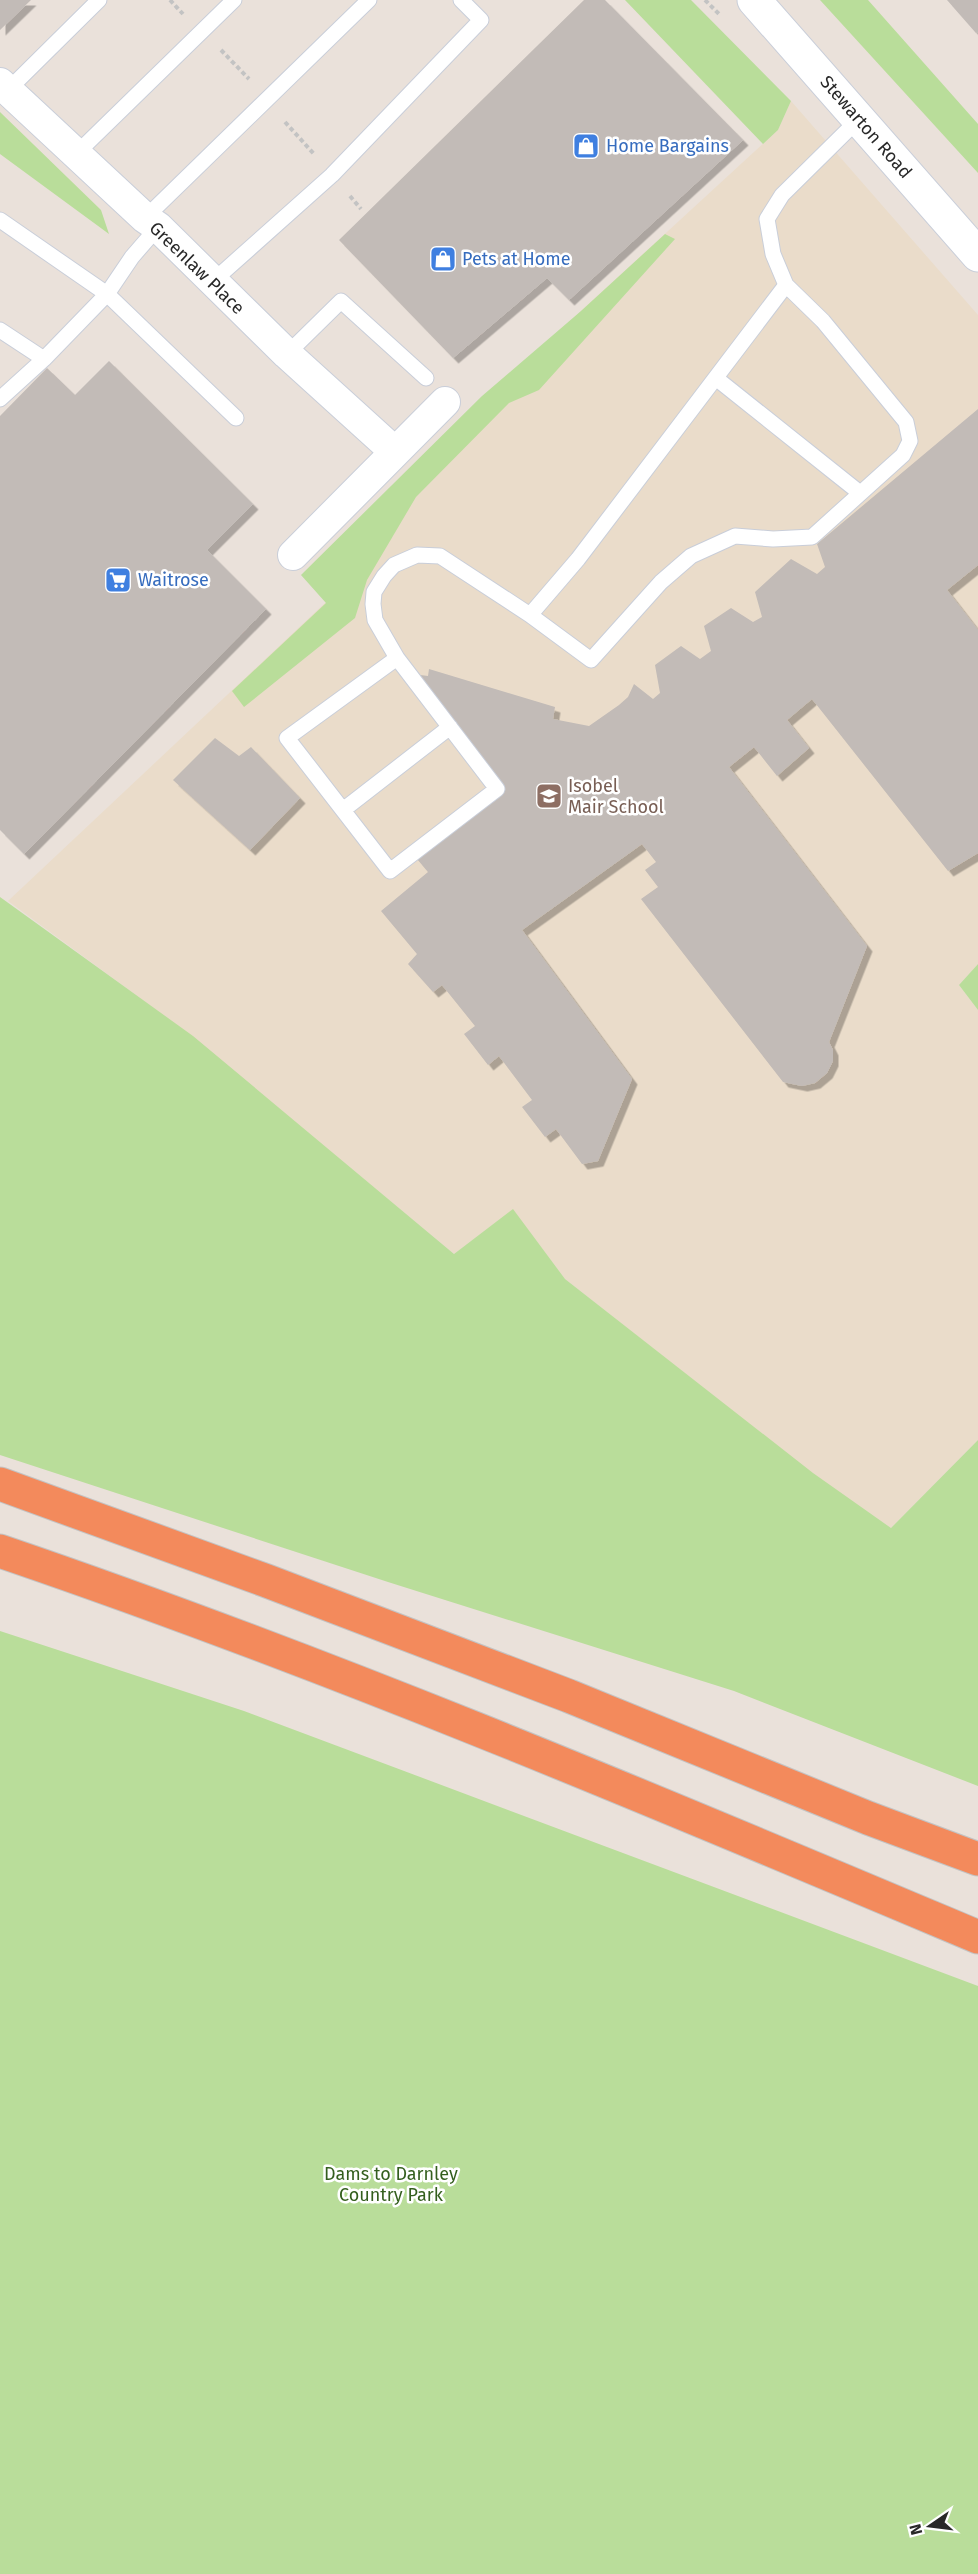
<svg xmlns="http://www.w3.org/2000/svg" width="978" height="2574" font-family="'Fira Sans',sans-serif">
<defs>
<filter id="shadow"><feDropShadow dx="5.5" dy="5.5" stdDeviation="0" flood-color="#0004"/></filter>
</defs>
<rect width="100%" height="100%" fill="#eae1da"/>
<path fill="#eadcca" d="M791 101 978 315V964L959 985 978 1010V1440L891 1528 813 1474 565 1279 513 1210 454 1254 193 1037 8 901 326 602 341 565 581 311 778 130Z"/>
<path fill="#b9dd9a" d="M625 0H691L791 101 778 130 763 144Z
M820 0H868L978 124V173Z
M0 112 101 210 109 234 0 154Z
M665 234 675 239 539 390 509 403 416 497 367 580 355 618 244 707 232 691 326 603 301 575 482 396 581 311Z
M0 897 193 1036 454 1254 513 1209 565 1279 813 1473 891 1528 978 1440V1786L734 1691 388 1582 0 1455Z
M978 964V1010L959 985Z
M0 1631 244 1711 978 1986V2574H0Z"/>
<path fill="#c2bbb7" filter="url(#shadow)" d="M0 0H31L0 30Z
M584 0H605L743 140 569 300 547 278 453 358 339 240Z
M947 0H978V32L976 33Z
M109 361 253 504 207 550 266 609 24 854 0 830V416L47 368 75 395Z
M978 409V565L947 590 978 630V853L948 871 812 699 787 720 809 748 777 776 754 747 729 767 867 946 829 1042 833 1050V1061L827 1073 815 1083 802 1086 783 1082 641 899 658 887 645 870 656 862 642 844 522 930 632 1079 598 1161 582 1164 556 1129 545 1137 522 1107 532 1100 499 1056 488 1065 464 1034 475 1026 442 985 433 992 408 964 417 954 381 911 428 872 417 859 504 789 413 674 428 676 429 669 555 707 553 719 589 726 619 705 628 697 634 684 653 699 660 693 655 665 681 646 700 659 711 651 704 626 731 608 753 622 762 617 755 592 791 559 817 574 825 567 817 544Z
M215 738 239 756 251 747 300 798 250 850 173 780Z"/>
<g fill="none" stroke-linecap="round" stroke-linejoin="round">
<defs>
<path id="service" d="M7 91 99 0
M76 154 234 0
M145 218 369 0
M0 220 107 294 44 359 0 399
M158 227 132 257 107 294 236 418
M212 282 332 175 481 20 461 0
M0 330 44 359
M287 354 341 301 426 378
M717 379 860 493
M530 615 591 660 661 582 691 556 735 536 773 539 812 537 903 455 910 441 906 422 823 321 786 285
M397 658 287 738 390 871 497 789 397 658 375 620 373 604 374 592 384 576 394 565 417 555 440 556 530 615 578 559 786 285 773 254 767 219 782 195 859 119
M343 810 450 727"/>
<path id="minor" d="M0 83 145 218 158 227 287 354 394 451
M293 555 445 402"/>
<path id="secondary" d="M754 0 978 255"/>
<path id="motorway" d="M0 1484 267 1581 569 1696 868 1818 978 1859
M0 1551C332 1664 655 1801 978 1937"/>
</defs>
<use href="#service" stroke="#c9ced9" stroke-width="17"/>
<use href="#minor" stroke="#c9ced9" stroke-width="32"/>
<use href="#secondary" stroke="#c9ced9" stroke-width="35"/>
<use href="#motorway" stroke="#c3c3c3" stroke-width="35"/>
<path stroke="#c3c3c3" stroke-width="4" stroke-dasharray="4.5 3" stroke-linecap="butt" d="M170 0 183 14
M705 0 719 14
M221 50 249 79
M285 122 314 154
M350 196 361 209"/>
<use href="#service" stroke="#fff" stroke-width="15"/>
<use href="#minor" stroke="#fff" stroke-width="30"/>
<use href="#secondary" stroke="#fff" stroke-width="33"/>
<use href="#motorway" stroke="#f38a5c" stroke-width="33"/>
</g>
<defs>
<symbol id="shop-square" viewBox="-11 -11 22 22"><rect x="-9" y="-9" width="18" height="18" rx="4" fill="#3f7fe0" stroke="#fff"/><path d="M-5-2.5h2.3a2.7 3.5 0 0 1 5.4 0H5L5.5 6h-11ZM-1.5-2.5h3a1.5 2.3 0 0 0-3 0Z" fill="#fff"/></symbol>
<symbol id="supermarket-square" viewBox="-11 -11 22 22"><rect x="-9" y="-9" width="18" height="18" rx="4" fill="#3f7fe0" stroke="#fff"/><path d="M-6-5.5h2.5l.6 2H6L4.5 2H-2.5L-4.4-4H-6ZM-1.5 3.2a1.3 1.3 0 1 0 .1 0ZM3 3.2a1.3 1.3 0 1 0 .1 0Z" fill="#fff"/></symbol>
<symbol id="school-square" viewBox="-11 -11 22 22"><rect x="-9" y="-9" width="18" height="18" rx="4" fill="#8d6e63" stroke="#fff"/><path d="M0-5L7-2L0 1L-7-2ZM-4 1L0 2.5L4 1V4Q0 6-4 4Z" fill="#fff"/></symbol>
</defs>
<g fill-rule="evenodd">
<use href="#shop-square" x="571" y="131" width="30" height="30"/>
<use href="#shop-square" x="428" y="244" width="30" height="30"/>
<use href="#supermarket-square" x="103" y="565" width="30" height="30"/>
<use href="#school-square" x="534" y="781" width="30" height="30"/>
</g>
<g text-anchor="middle" stroke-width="5" stroke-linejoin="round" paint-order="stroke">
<g font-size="18" fill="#282828" stroke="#fff">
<text transform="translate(866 127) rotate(49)" y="6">Stewarton Road</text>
<text transform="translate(197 268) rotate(44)" y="6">Greenlaw Place</text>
</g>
<g font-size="18" fill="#366cbe" stroke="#fff" text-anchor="start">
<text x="606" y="152">Home Bargains</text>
<text x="462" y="265">Pets at Home</text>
<text x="138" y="586">Waitrose</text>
</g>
<g font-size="18" fill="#785e54" stroke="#fff" text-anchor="start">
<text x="568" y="792">Isobel<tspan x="568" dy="21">Mair School</tspan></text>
</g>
<g font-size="18" fill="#345f1e" stroke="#fff">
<text x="391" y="2180">Dams to Darnley<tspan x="391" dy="21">Country Park</tspan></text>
</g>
</g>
<g transform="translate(930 2526) rotate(256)" stroke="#ffffff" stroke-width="4.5" paint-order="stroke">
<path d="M0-4.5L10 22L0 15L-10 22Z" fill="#282828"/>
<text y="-9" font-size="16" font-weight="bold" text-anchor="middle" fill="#282828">N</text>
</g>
</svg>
